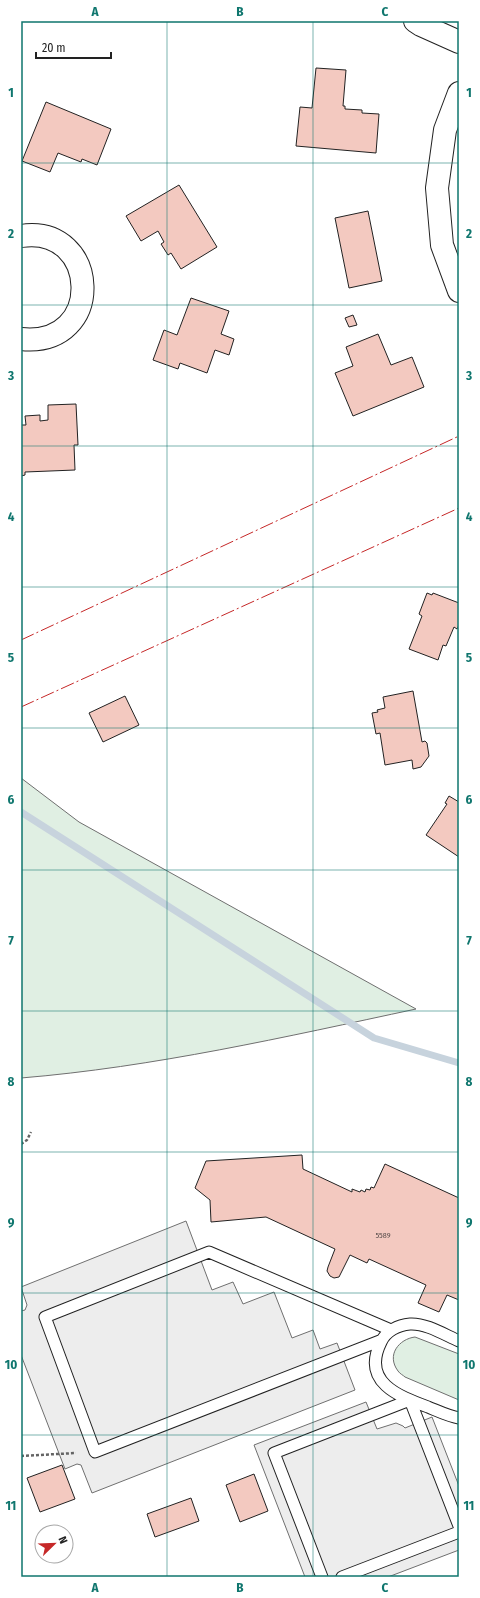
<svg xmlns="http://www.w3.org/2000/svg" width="480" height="1598" font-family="'Fira Sans Condensed',sans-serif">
<rect width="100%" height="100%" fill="#fff"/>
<path fill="#e0efe3" stroke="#6f6f6f" d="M21 778 79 822 416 1009C285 1037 154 1067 21 1078Z
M415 1337 459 1354V1400L405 1377C403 1375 400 1374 398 1371 386 1355 399 1339 415 1337Z"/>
<path fill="#ededed" stroke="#6f6f6f" d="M186 1221 212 1290 233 1282 243 1304 274 1292 292 1338 313 1330 320 1349 337 1343 355 1390 92 1493 81 1465 77 1464 65 1469 21 1355V1311L25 1310 27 1305 21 1287Z
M366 1402 377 1429 396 1423 403 1426 405 1428 432 1417 459 1486V1550L388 1577H305L254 1445Z"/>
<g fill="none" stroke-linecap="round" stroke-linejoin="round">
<path stroke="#c7d3dd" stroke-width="7" d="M21 812 374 1038 459 1063"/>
</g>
<path fill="#f3c9c0" stroke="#222" d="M316 68 346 70 343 106H345V109L362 110V113L379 114 376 153 296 146 300 107 312 108Z
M46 102 111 129 97 165 82 159 81 162 58 153 50 172 22 161Z
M179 185 217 247 181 269 171 253 168 255 161 244 164 242 158 231 141 241 126 216Z
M368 211 382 281 349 288 335 218Z
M191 298 229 311 221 334 234 339 229 355 215 350 207 373 180 363 178 369 153 360 164 330 177 335Z
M353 315 357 325 349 327 345 318Z
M378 334 391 365 412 357 424 387 353 416 335 373 353 366 346 347Z
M76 404 78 445H74L75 470 25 472V475L21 476V425H26L25 416 40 415V421L48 420V405Z
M427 593 432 595 433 593 459 603V625L457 629 454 627 446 646 443 645 438 660 409 649 422 616 419 614Z
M413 691 422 742 425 741 427 743 429 756 421 767 413 769 412 760 385 765 380 733 376 734 372 713 378 712 377 710 385 708 383 697Z
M125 696 139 725 103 742 89 713Z
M449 796 459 802V857L426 835 447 804 445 803Z
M302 1155 303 1169 352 1192V1189L360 1192 361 1190 365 1192 366 1189 370 1190 371 1187 374 1188 385 1164 459 1198V1300L447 1295 439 1312 418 1303 426 1285 369 1259 367 1263 350 1255 339 1277 334 1278 330 1276 327 1271 328 1267 335 1249 266 1217 211 1222 210 1200 195 1188 206 1161Z
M62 1465 75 1499 40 1512 27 1478Z
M254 1474 268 1511 240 1522 226 1485Z
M191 1498 199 1521 155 1537 147 1514Z"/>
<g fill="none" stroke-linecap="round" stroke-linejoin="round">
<defs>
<path id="lane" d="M382 1340 95 1452 45 1317 209 1252 391 1330
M459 1341C445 1335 426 1323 410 1324 398 1325 386 1331 381 1342 361 1382 398 1396 428 1407 438 1411 448 1416 459 1418
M322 1577 274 1453 410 1400 459 1526
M342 1577 459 1532"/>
<path id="street" d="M415 21 421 25 459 42
M459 93 445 130 437 188 442 245 459 291
M21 236C100 224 106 348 21 339"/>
</defs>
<use href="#lane" stroke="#222" stroke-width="13"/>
<use href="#street" stroke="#222" stroke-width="24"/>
<path stroke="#646464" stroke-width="2.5" stroke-dasharray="3 2" stroke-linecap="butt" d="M21 1144 27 1140 31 1132
M21 1456 76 1453"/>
<use href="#lane" stroke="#fff" stroke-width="11"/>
<use href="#street" stroke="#fff" stroke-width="22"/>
<path stroke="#c62828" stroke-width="1" stroke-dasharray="14 3 2 3" stroke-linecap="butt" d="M21 640 459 436
M21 707 459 508"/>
</g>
<path fill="none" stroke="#0f766e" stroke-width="1" stroke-opacity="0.55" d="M167 21V1577M313 21V1577M21 163H459M21 305H459M21 446H459M21 587H459M21 728H459M21 870H459M21 1011H459M21 1152H459M21 1293H459M21 1435H459"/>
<g text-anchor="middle" stroke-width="3" stroke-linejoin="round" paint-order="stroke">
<g font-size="8" fill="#564c4a">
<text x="383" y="1238">5589</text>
</g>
</g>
<rect width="480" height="1598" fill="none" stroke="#ffffff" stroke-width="44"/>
<g transform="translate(54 1544) rotate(67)"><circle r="19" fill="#ffffff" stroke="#a7a7a7"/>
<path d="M0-3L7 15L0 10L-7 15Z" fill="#c62828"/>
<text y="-6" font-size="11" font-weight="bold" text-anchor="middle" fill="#222222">N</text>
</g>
<path d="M36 52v6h75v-6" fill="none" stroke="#222222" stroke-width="2"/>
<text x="42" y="52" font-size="12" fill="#222222" stroke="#ffffff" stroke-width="3" paint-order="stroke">20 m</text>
<rect x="22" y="22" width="436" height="1554" fill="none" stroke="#0f766e" stroke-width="1.5"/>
<g font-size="13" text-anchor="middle" font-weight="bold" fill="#0f766e">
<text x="95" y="16">A</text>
<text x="240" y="16">B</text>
<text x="385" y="16">C</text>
<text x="11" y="97">1</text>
<text x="469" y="97">1</text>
<text x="11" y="238">2</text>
<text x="469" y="238">2</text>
<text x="11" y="380">3</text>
<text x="469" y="380">3</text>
<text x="11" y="521">4</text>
<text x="469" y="521">4</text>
<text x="11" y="662">5</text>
<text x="469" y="662">5</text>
<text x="11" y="804">6</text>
<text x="469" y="804">6</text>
<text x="11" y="945">7</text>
<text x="469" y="945">7</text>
<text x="11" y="1086">8</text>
<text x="469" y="1086">8</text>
<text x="11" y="1227">9</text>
<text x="469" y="1227">9</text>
<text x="11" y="1369">10</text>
<text x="469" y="1369">10</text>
<text x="11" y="1510">11</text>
<text x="469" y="1510">11</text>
<text x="95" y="1592">A</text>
<text x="240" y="1592">B</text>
<text x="385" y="1592">C</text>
</g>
</svg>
